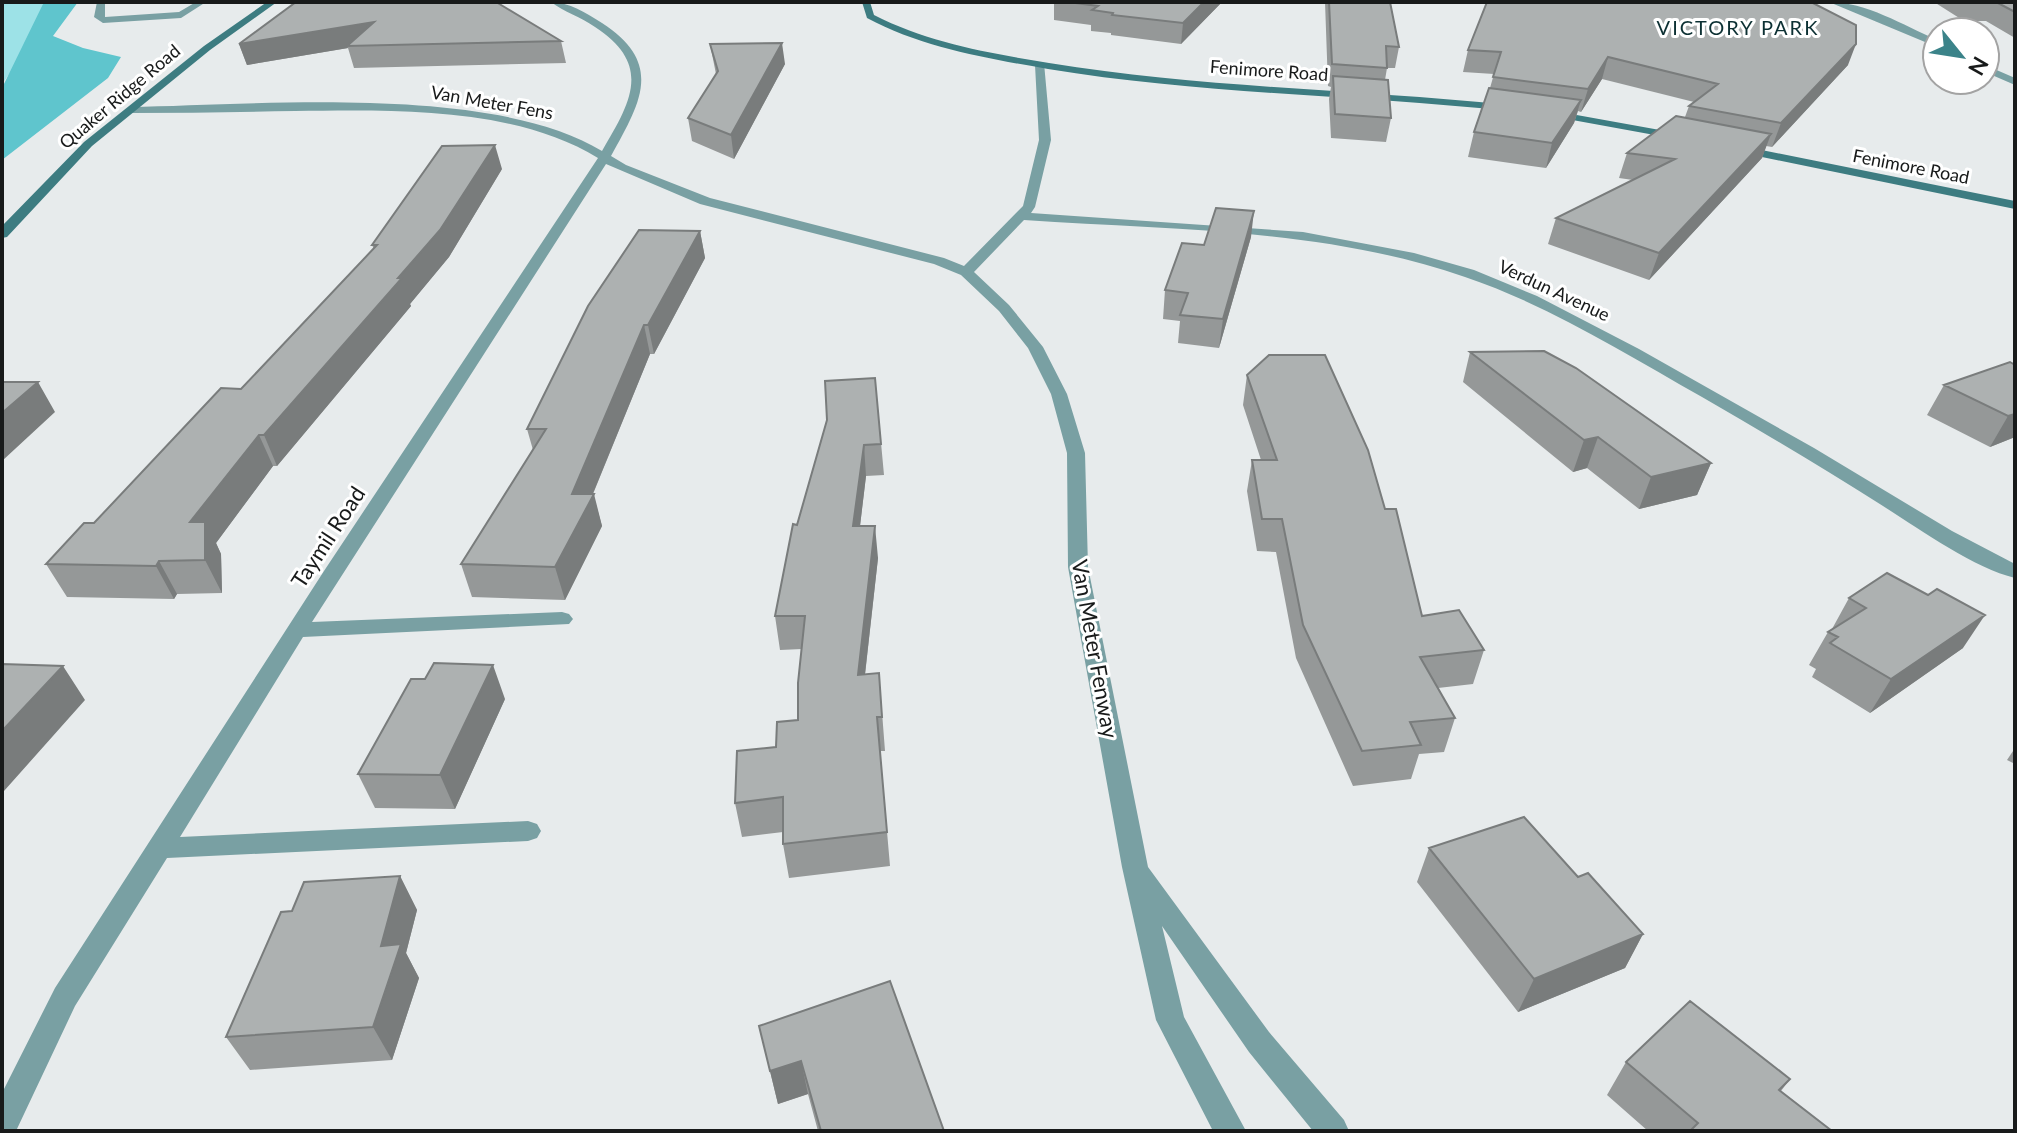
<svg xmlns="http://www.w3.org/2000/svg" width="2017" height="1133" font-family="Lato,sans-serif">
<rect width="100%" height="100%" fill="#e7ebec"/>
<path fill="#9de2e7" d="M2 2H61L2 84Z"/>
<path fill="#5fc5cd" d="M44 2H78L53 36 83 48 121 57 108 78 2 160V88Z"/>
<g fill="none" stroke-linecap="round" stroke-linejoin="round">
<path fill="#79a0a3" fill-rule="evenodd" d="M97 2H105V17L179 12 196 2H206L181 18 103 23 94 17Z"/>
<path fill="#79a0a3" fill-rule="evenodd" d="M551 2C569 2 586 13 602 23 665 64 640 103 611 156L626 165 710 198 944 258 964 266 1023 206 1039 140 1035 65 1044 63 1051 140 1035 207 1031 213 1303 232 1414 253 1474 270 1537 296 1639 349 1814 448 1952 531 2015 564V578C1974 568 1919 529 1883 506 1823 468 1763 432 1702 397 1626 354 1548 305 1465 277 1324 228 1171 230 1024 220L974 272 1009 305 1043 347 1067 394 1085 453 1088 567 1148 867 1269 1032 1344 1120 1349 1131H1313L1249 1052 1162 926 1184 1017 1246 1131H1213L1156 1020 1122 867 1068 567 1067 453 1051 394 1028 348 999 311 961 275 934 264 700 204 606 164 312 622 562 612 569 614 573 619 569 624 303 637 180 837 528 821 537 824 541 831 537 838 528 841 167 858 75 1006 16 1131H2V1093L55 988 324 571 598 158C513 106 391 110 295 111 240 112 185 113 130 113L125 110 130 107C259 105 492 84 602 151 631 102 653 65 595 27 581 17 564 12 551 2Z
M1829 2C1866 2 1903 25 1937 40V47Z
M1985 65 2015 78V85L1985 72Z"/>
<path fill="#3d7c81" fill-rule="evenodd" d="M267 2H277L210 50 92 146 7 237 2 238V226L84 142 204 46Z
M862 2H870L874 15C929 43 989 53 1049 63 1201 88 1356 89 1509 105L1514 108 1509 111C1356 95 1200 94 1048 69 986 58 923 48 867 18Z
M1549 110 1682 134 1688 137 1682 140 1545 115 1543 113Z
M1737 145 2015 201V209L1733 151 1731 149Z"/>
</g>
<path fill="#959898" d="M1054 2H1222L1181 44 1111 35V33L1091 31V25L1054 20Z
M1325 2H1390L1399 47 1395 68H1387L1385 80 1391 118 1386 142 1331 138 1329 99 1331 87 1328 86Z
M1934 2H2015V38L1986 21H1964Z
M561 41 566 63 354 68 348 48 247 65 239 44Z
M710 44 785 64 734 159 692 141 688 118 716 74Z
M1468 50 1848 65 1772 147 1766 146 1762 158 1649 280 1548 244 1556 218 1633 180 1619 178 1627 153 1685 117 1689 106 1694 102 1602 79 1581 112 1578 111 1574 123 1546 168 1468 157 1474 132 1490 88 1494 74 1463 72Z
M502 169 449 257 410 304 411 306 277 466H273L216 543 221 554 222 593 177 594 174 599 67 597 46 564 94 523 241 389 374 249 372 245Z
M700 231 705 258 654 354H650L593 494 602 526 565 600 472 597 461 564 533 450 527 429Z
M1251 237 1219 348 1178 343 1180 321 1163 319 1165 290 1204 245Z
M1470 352 1711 463 1697 495 1639 509 1587 468 1573 472 1463 382Z
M2015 365V437L1990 447 1927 415 1944 385Z
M1247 375 1385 509 1422 616 1484 650 1473 684 1438 688 1455 718 1444 752 1419 754 1411 779 1353 786 1296 658 1276 552 1257 551 1247 491 1252 460H1261L1243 405Z
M875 378 884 475 866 476 860 526 878 558 865 675 879 673 885 751H880L890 866 789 878 783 844V832L742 837 735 803 776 747 798 720 802 649 780 650 775 616 797 525Z
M1849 598 1963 648 1870 713 1812 677 1816 669 1809 665 1828 632 1832 629Z
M505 699 455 809 375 808 358 774Z
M2015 748V764L2007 760Z
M1429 848 1643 934 1625 968 1518 1012 1417 882Z
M400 876 417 910 406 953 419 978 392 1060 250 1070 226 1037 292 911Z
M759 1026 944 1131H818L808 1094 778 1104Z
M1626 1062 1790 1079 1781 1091 1832 1131H1648L1607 1095Z"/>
<path fill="#797c7c" d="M1204 2H1222L1181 44 1183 23Z
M374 22 347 46 348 48 247 65 239 44Z
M782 43 785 64 734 159 731 135Z
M1856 44 1848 65 1772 147 1781 123Z
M1608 57 1602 79 1581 112 1588 89Z
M1581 100 1574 123 1546 168 1552 143Z
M1771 134 1762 158 1649 280 1659 253Z
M495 145 502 169 449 257 410 304 411 306 277 466 264 435Z
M1254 211 1251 237 1219 348 1223 319Z
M700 231 705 258 654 354 648 325Z
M644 325 650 354 589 503 594 494 602 526 565 600 555 567 572 494Z
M38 382 55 412 2 461V413Z
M2015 414V437L1990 447 2008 416Z
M259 435 273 466 216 543 221 554 222 593 205 560 190 522Z
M1598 437 1587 468 1573 472 1584 440Z
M864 445 866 476 856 559 853 526Z
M1711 463 1697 495 1639 509 1651 477Z
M875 526 878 558 861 709 858 675Z
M159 561 177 594 174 599 156 566Z
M1985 615 1963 648 1870 713 1891 679Z
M493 665 505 699 455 809 440 775Z
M63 666 85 700 4 791 2 789V731Z
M400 876 417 910 406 953 419 978 392 1060 373 1027 381 946Z
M1643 934 1625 968 1518 1012 1534 979Z
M801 1061 808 1094 778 1104 770 1071Z"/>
<path fill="#adb1b1" stroke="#797c7c" stroke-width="2" d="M296 2H496L561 41 347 46 374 22 239 44Z
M1068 2H1204L1183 23 1112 15 1113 13 1092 10 1098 6Z
M1329 2H1390L1399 47 1386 46 1387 68 1332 64Z
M1487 2H1811L1856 25V44L1781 123 1689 106 1718 84 1608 57 1588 89 1493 77 1501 52 1468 50Z
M1996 2H2015V12Z
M782 43 731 135 688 118 718 71 710 44Z
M1333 76 1388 80 1391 118 1335 114Z
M1489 88 1581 100 1552 143 1474 132Z
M1676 116 1771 134 1659 253 1556 218 1675 159 1627 153Z
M495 145 440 230 398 278H402L264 435H259L190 522H205V560L159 561 156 566 46 564 84 523H94L221 388 241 389 377 245H372L442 146Z
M1216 208 1254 211 1223 319 1180 315 1188 293 1165 290 1182 243 1204 245Z
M639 230 700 231 648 325H644L572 494H594L555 567 461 564 546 429H527L588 306Z
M1544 351 1576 368 1711 463 1651 477 1598 437 1584 440 1470 352Z
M1269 355H1325L1368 450 1385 509H1396L1422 616 1459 610 1484 650 1420 657 1455 718 1410 722 1421 745 1362 751 1303 625 1282 519H1262L1252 460H1277L1247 375Z
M2010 362 2015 365V414L2008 416 1944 385Z
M875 378 881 444 864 445 853 526H875L858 675 879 673 882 717H877L887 832 783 844V797L735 803 737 751 776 747 777 722 798 720V683L805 616H775L793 524 797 525 827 420 825 381Z
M2 382H38L2 413Z
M1887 573 1928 595 1937 589 1985 615 1891 679 1830 643 1838 637 1828 632 1866 608 1849 598Z
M434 663 493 665 440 775 358 774 411 679H425Z
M2 664 63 666 2 731Z
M1524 817 1578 877 1588 873 1643 934 1534 979 1429 848Z
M400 876 381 946 401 944 373 1027 226 1037 281 912 292 911 304 882Z
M890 981 944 1131H821L801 1061 770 1071 759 1026Z
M1690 1001 1790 1079 1779 1090 1832 1131H1690L1698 1123 1626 1062Z"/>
<g text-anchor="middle" stroke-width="6" stroke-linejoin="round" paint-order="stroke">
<g font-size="18" fill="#181a1a" stroke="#fff">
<text transform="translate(1269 71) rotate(4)" y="6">Fenimore Road</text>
<text transform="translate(120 97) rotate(-40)" y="6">Quaker Ridge Road</text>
<text transform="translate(492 103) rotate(10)" y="6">Van Meter Fens</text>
<text transform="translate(1911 167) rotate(11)" y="6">Fenimore Road</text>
<text transform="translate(1554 291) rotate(25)" y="6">Verdun Avenue</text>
</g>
<g font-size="20" letter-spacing="2" fill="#0c3033" stroke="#fff">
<text x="1738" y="35">VICTORY PARK</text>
</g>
<g font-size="22" fill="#181a1a" stroke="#fff">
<text transform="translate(328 537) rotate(-57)" y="8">Taymil Road</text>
<text transform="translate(1095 649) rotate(80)" y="8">Van Meter Fenway</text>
</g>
</g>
<rect width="2017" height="1133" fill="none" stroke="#181a1a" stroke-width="8"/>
<g transform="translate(1961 56) rotate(120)"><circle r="38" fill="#ffffff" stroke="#a3a3a3" stroke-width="2"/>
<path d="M0-6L14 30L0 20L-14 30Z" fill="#3b8389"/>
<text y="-12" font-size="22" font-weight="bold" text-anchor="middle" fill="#181a1a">N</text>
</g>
</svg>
